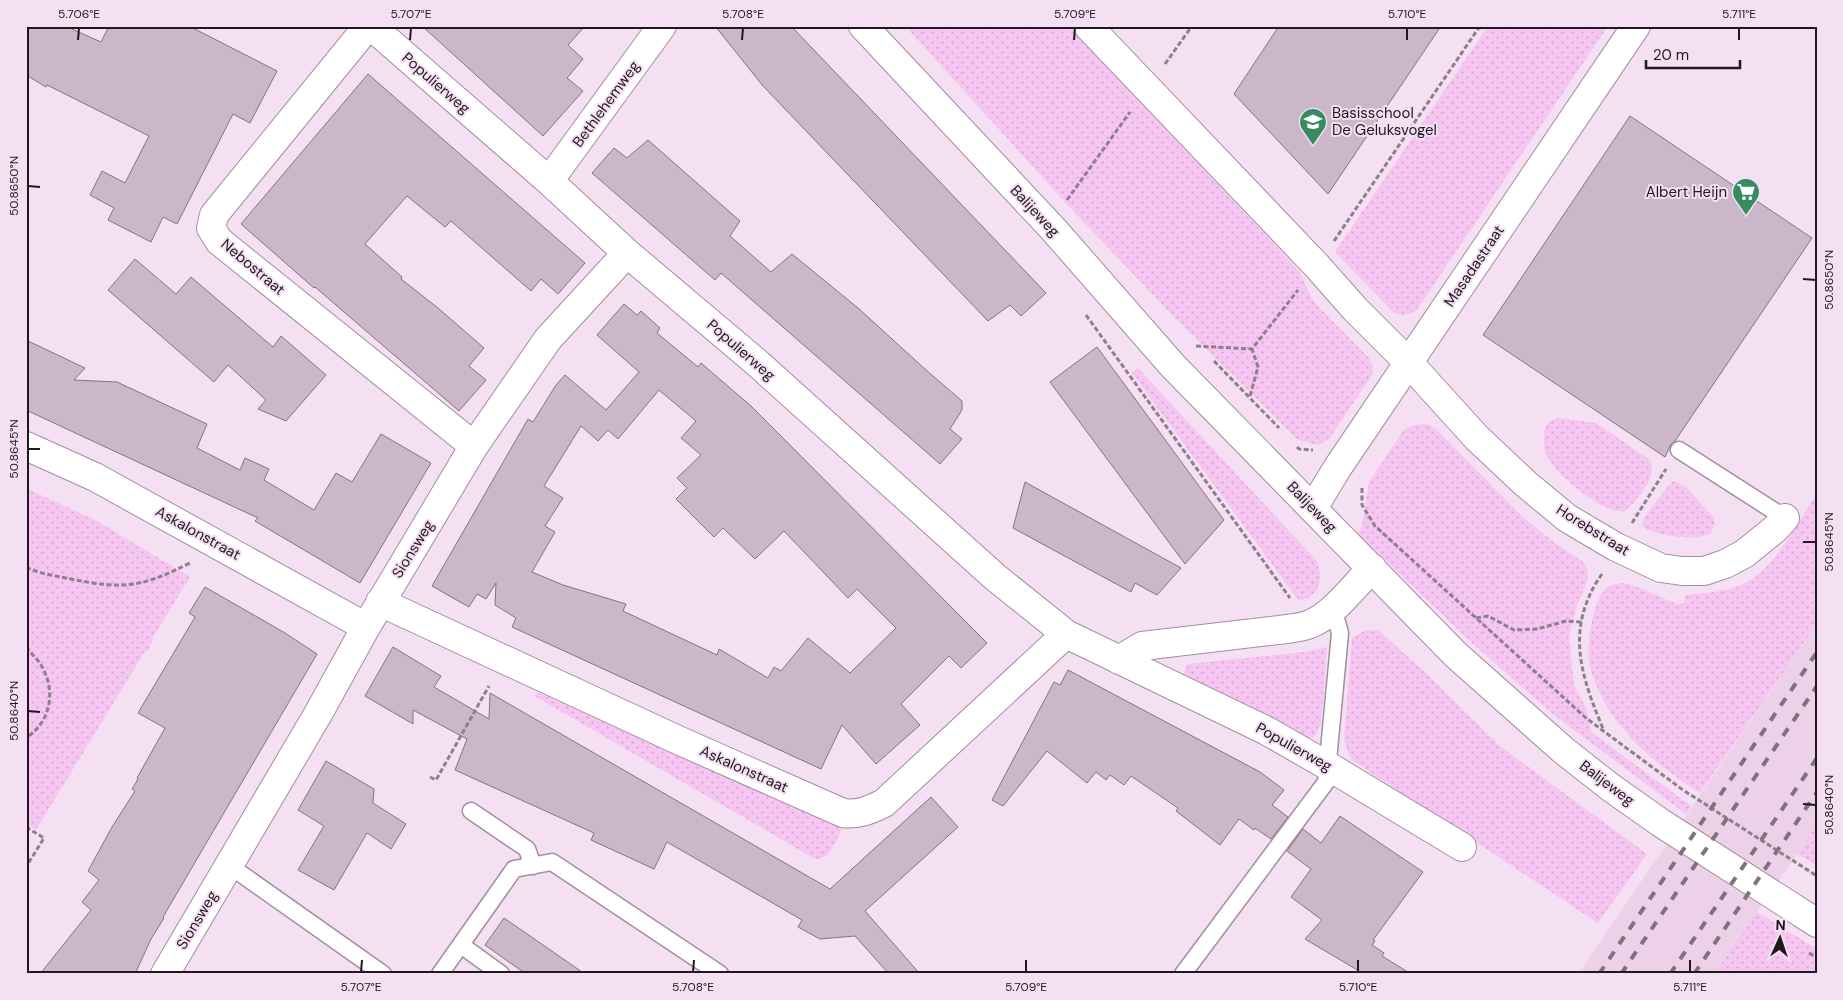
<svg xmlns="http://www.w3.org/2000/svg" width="1843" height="1000" font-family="'DM Sans',sans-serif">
<defs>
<pattern id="grass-dots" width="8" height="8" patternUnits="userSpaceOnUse" patternTransform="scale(1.25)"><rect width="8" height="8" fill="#f6c5f2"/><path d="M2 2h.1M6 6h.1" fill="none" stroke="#d2a8cf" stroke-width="1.8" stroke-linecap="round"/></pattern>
</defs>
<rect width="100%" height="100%" fill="#f5e0f3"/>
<path fill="#ecd1e9" d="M1817 624V825L1714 974H1578Z"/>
<path fill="url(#grass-dots)" d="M905 26H1069L1300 272 1313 301 1369 358 1373 366 1372 375 1329 439 1318 445 1298 440 1177 320 1074 212Z
M1488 26H1608L1416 311 1403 316 1394 313 1335 252Z
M1138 368 1317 561C1323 580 1320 596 1299 601L1132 373Z
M1559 418 1596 423 1650 460C1658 476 1637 501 1625 511 1604 515 1556 475 1547 456 1543 449 1544 441 1544 433 1545 424 1550 419 1559 418Z
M1426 424 1435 428 1524 518 1555 543 1582 561 1588 571 1587 582 1576 608 1569 637 1574 685 1586 708 1591 732 1691 806 1686 814 1554 715 1472 643 1358 534 1362 526 1369 482 1403 431 1413 425Z
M1674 481 1686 487 1713 517 1715 525 1711 533C1697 542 1656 536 1642 526 1643 522 1644 518 1646 515 1652 508 1668 484 1674 481Z
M26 488 97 521 190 577 152 639 153 640 147 652 145 651 36 830 26 823Z
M1817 493V624L1700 793C1664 770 1629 743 1606 705 1599 692 1590 674 1589 659 1587 643 1593 600 1605 590 1610 585 1617 583 1623 583 1632 583 1666 600 1677 604L1684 603 1685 595C1704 593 1727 592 1745 583 1776 567 1798 522 1817 493Z
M1378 630 1426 673 1501 747 1647 854 1598 923 1352 760 1344 741 1352 638 1364 631Z
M1327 647 1321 724 1314 737 1304 739 1181 679 1188 664 1304 652Z
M537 692 842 829C835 842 831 859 815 859L538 698 535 696Z
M1817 825V865L1797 854Z
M1757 912 1817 949V974H1714Z"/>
<path fill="#cbb7c9" stroke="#847283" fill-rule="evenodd" d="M26 26H65L101 42 109 26H189L277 71 250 123 233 114 177 224 163 217 151 242 108 220 114 208 90 195 102 171 125 183 149 136 47 85 46 87 26 75Z
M422 26H585L568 45 583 59 567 78 583 91 543 136Z
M715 26H791L1046 293 1021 316 1010 305 988 321 763 86Z
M1279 26H1441L1328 194 1234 94Z
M368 74 585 263 558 294 541 279 531 291 451 221 445 227 407 196 365 244 402 277 401 279 438 308 484 348 469 366 486 380 459 411 315 287 314 288 241 224Z
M1630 116 1812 238 1675 441 1671 444 1665 457 1483 335Z
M648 140 740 221 730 236 771 272 792 254 858 308 926 370 962 401V410L950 429 962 439 940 464 721 273 715 280 592 173 614 148 627 158Z
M135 259 176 294 191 277 273 347 281 336 326 375 286 421 258 409 266 400 228 365 214 382 108 290Z
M624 304 637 315 641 311 660 328 657 333 698 367 701 363 751 406 987 643 961 668 949 656 901 704 920 725 876 764 842 725 821 769 512 627 516 618 495 605 496 583 486 599 477 594 469 607 432 586 528 419 533 422 556 385 565 375 606 410 639 372 597 335ZM659 390 696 421 681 438 701 455 677 478 687 488 676 499 714 537 723 528 755 559 784 531 848 598 857 589 896 628 850 673 808 638 781 671 774 667 768 678 719 649 717 655 623 611 626 604 563 585 532 572 555 532 545 526 563 498 544 486 581 426 598 441 608 430 618 439Z
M26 340 85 368 74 380 117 382 207 424 197 448 240 470 245 458 269 469 264 480 314 510 336 473 352 482 381 434 431 463 360 583 255 521 258 518 26 410Z
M1097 347 1224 520 1185 564 1050 382Z
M1025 482 1181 568 1157 595 1135 583 1131 592 1013 528Z
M205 587 285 633 317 654 163 917 164 918 151 939 135 974H40L91 910 82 902 99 880 88 871 112 827 135 791 132 789 138 779 137 778 165 728 138 713 195 617 189 613Z
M393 647 441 676 434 687 489 719 490 693 830 889 931 797 958 827 865 911 920 974H889L855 936 820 939 798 927 802 920 667 842 654 869 591 840 594 833 455 770 467 739 413 710V724L365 696Z
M1068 670 1260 772 1284 790 1272 805 1288 817 1271 839 1255 828 1254 830 1239 819 1220 845 1176 811 1178 808 1131 776 1124 785 1110 775 1106 780 1096 772 1087 783 1047 751 1003 806 992 800 1054 682 1060 685Z
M326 761 374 789 373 803 406 824 391 849 367 833 334 890 298 870 324 826 298 810Z
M1340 816 1423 872 1373 940 1375 941 1372 945 1384 953 1382 956 1411 974H1364L1305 939 1322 920 1291 897 1311 869 1287 851 1303 829 1321 843Z
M504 918 585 974H526L485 945Z"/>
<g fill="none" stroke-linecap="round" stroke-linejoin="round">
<defs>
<path id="lane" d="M1679 450 1785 518
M471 811 527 849 533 866
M230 866 383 974
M461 945 501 974
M440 974 514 869 552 862 720 974
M1183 974 1326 782 1340 633 1333 608"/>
<path id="street" d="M368 26 214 215 211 228 219 241 474 446
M371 26 549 181 627 253 755 361 995 577 1066 634 1267 731 1328 766 1462 847
M863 26 1054 230 1173 366 1456 655 1563 750 1610 787 1661 823 1817 923
M1088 26 1317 266 1355 309 1409 363 1477 438 1526 484 1567 518 1616 547 1661 568 1682 571H1704L1725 564 1744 554 1775 529 1785 518
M549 181 662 26
M26 446 95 477 366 627
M1313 508 1338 467 1636 26
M380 602 678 740 843 813C859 815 870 810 884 803L1066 634
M1119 660 1142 646 1287 629C1294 628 1303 627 1310 624 1332 616 1355 585 1372 568
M165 974 318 714 366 627 474 446 548 339 627 253"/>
</defs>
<use href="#lane" stroke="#a18e9f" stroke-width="19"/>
<use href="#street" stroke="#a18e9f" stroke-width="30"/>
<path stroke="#8d7f8c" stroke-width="3" stroke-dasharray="5 2.5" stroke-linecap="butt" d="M1165 64 1192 26
M1067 200 1130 112
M1334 241 1480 26
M1086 315 1290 598
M1196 346 1252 349 1298 290
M1214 361 1279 428
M1250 396 1258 367 1252 349
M1297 447 1299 449 1313 450
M1362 488V505L1375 526 1586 718 1683 790 1817 876
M1632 523 1666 469
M26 567C40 574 56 576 71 579 124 590 142 587 190 563
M1602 574C1597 581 1592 589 1589 597 1568 643 1586 688 1604 731
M1476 618 1488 616 1514 630 1537 629 1566 621 1582 622
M26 647C30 652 35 657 39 662 57 688 52 721 26 738
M430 777 436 780 489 686
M26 827 44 838 26 867
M1809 953 1817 958"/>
<use href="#lane" stroke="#fff" stroke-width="16"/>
<use href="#street" stroke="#fff" stroke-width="28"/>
<path stroke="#7f727e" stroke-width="4" stroke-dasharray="9 9" stroke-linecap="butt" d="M1599 974 1817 652
M1621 974 1817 686
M1670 974 1817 758
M1694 974 1817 792"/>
</g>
<path fill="none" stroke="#1f181e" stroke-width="2" d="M78 40 79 28M410 40 411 28M742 40 743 28M1074 40 1075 28M1407 40V28M1739 40V28M28 186 40 187M1803 279 1816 280M28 449H40M1803 542H1816M28 711 40 712M1803 804 1816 805M361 972 362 960M693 972 694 960M1026 972V960M1358 972V960M1690 972V960"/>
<defs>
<symbol id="school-pin" viewBox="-11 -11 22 30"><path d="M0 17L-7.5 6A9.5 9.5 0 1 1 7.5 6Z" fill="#368c60" stroke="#f5e0f3"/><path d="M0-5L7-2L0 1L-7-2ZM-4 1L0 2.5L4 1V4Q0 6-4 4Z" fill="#fff"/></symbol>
<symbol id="supermarket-pin" viewBox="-11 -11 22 30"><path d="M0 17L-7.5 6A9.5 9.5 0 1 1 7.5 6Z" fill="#368c60" stroke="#f5e0f3"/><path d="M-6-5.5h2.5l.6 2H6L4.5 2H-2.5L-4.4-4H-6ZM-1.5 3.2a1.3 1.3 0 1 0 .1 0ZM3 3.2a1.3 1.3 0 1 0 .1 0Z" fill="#fff"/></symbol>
</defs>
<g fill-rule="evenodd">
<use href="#school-pin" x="1297" y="106" width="32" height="43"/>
<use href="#supermarket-pin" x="1730" y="176" width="32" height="43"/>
</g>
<g text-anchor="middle" stroke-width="4" stroke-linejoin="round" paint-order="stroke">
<g font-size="15" fill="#1f181e" stroke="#f5e0f3">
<text transform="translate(436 83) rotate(41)" y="5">Populierweg</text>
<text transform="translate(606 104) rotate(-54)" y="5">Bethlehemweg</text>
<text transform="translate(1035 211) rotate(47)" y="5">Balijeweg</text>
<text transform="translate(1474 266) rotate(-56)" y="5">Masadastraat</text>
<text transform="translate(253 267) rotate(40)" y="5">Nebostraat</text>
<text transform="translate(741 350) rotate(41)" y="5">Populierweg</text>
<text transform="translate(1312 507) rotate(46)" y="5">Balijeweg</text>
<text transform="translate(1593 530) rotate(32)" y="5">Horebstraat</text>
<text transform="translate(198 533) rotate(29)" y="5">Askalonstraat</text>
<text transform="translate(413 549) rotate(-58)" y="5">Sionsweg</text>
<text transform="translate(1294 747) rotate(29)" y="5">Populierweg</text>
<text transform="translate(744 769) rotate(24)" y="5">Askalonstraat</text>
<text transform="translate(1607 783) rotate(37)" y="5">Balijeweg</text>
<text transform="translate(197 920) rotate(-59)" y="5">Sionsweg</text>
</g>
<g font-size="15" fill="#1f181e" stroke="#f5e0f3" text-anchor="start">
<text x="1332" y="118">Basisschool<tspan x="1332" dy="17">De Geluksvogel</tspan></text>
<text x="1727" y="197" text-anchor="end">Albert Heijn</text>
</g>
</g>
<rect width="1843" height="1000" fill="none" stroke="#f5e0f3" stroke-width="55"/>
<g transform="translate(1780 938) rotate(3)" stroke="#f5e0f3" stroke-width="4" paint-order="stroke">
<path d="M0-4L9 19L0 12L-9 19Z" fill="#1f181e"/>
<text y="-8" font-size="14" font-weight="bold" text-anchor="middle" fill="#1f181e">N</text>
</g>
<path d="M1646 60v8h94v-8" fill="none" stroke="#1f181e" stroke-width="2.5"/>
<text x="1653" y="60" font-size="15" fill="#1f181e" stroke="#f5e0f3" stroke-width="4" paint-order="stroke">20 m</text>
<rect x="28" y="28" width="1788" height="944" fill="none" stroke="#1f181e" stroke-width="2"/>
<g font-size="12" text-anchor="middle" fill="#1f181e">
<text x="79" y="18">5.706°E</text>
<text x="411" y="18">5.707°E</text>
<text x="743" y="18">5.708°E</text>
<text x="1075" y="18">5.709°E</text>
<text x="1407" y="18">5.710°E</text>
<text x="1739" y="18">5.711°E</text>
<text transform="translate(14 186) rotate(-90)" y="4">50.8650°N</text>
<text transform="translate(1829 280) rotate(-90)" y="4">50.8650°N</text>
<text transform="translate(14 449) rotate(-90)" y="4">50.8645°N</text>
<text transform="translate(1829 542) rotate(-90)" y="4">50.8645°N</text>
<text transform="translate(14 711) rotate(-90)" y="4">50.8640°N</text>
<text transform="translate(1829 805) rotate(-90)" y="4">50.8640°N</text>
<text x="361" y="991">5.707°E</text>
<text x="693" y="991">5.708°E</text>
<text x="1026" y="991">5.709°E</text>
<text x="1358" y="991">5.710°E</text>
<text x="1690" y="991">5.711°E</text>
</g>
</svg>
